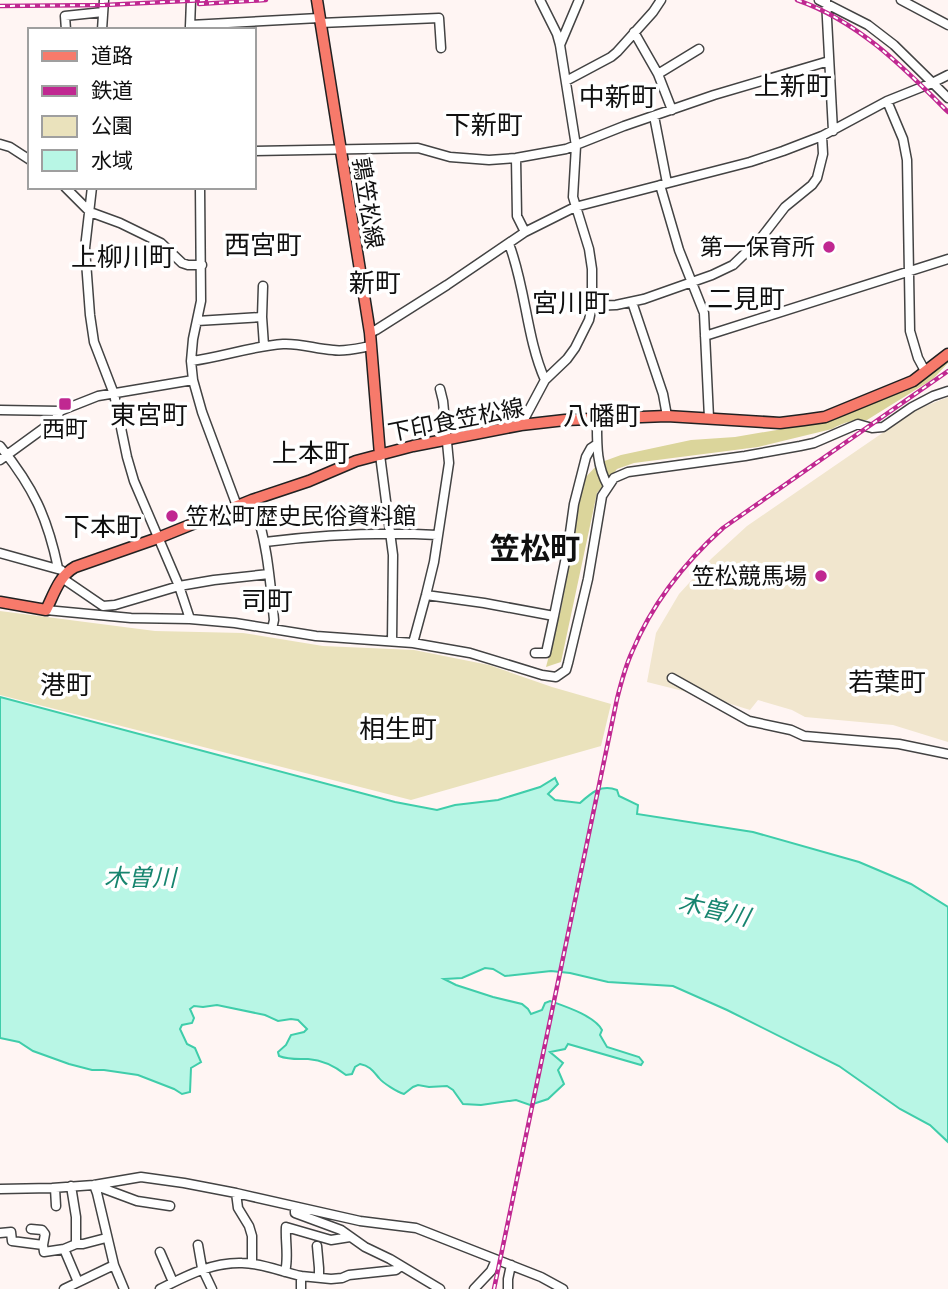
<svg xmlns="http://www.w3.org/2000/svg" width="948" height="1289" font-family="'Zilla Slab','Noto Sans JP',serif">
<rect width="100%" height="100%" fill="#fff5f3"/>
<path fill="#eae2bc" d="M0 611 155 631 243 633 323 646 414 650 489 665 552 687 611 704 601 746 411 800 0 695Z"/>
<path fill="#dbd59b" d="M948 361V363L933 379 867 420C853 420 844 422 832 429L758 447 634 463 617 469 597 493 561 662 546 667 561 609 583 480 599 463 621 455 691 440 735 437 824 422 914 384Z"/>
<path fill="#f1e6ce" d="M948 397V742L893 725 805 717 792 710 758 700 750 710 715 699 647 682 656 633 679 594 711 559 747 526 878 436 918 409Z"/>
<path fill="#b8f6e5" stroke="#3fcdaa" stroke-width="2" d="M0 697 395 802 437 810 455 805 498 800 540 787 555 778 558 784 548 794 555 800 580 803C591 793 601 784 617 790L619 796 638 805 637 814 753 832 859 862 911 884 948 907V1142L930 1125 900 1109 839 1066 727 1010 673 986 608 982 570 973 551 971 505 976 493 969 485 968 462 978 444 979 456 985 493 997 522 1004 528 1009 531 1014 542 1010 545 1003 550 1001C564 1006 595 1016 602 1030L600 1035 607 1047 639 1057 643 1062 641 1065 568 1044 565 1049 550 1052 563 1063 558 1070 564 1084 548 1099 530 1105 516 1100 481 1105 463 1104 453 1090 447 1086 429 1087 418 1085 413 1087 404 1094C397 1092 383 1083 379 1078 373 1071 370 1066 360 1064L355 1067 352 1074 346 1075C336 1067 322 1060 308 1059 298 1059 289 1060 279 1056L278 1052 286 1045 291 1035 304 1032 307 1029 298 1020 291 1019 278 1021 265 1015 217 1005 203 1007 194 1006 190 1009 194 1018 192 1023 182 1025 180 1029 187 1044 195 1048 201 1062 191 1068 190 1092 182 1094 174 1089 138 1075 104 1070H92L69 1064 33 1051 19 1042 0 1038Z"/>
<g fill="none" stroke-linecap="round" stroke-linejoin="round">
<defs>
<path id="minor" d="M819 0 868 25 894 45 948 98
M826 0 833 131
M901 0 948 25
M320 23 439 18 441 48
M190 25 319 18
M190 27 191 0
M66 30 65 16 103 12
M102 30 104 0
M634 32 658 74 672 110
M560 45 579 0
M658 74 699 49
M566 81 611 57 617 52 653 12 661 0
M887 101 903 139 907 160 910 331 918 358 925 371
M654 116 667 183
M0 144 10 147 30 160
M254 151 418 148 450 157 489 160 516 158 566 149 624 126 714 95 829 61
M516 158 517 216 525 232
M660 185 679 250 704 313 709 418
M65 187 90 212 120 223 161 243 182 263 188 265H202
M92 187 85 248 90 315 94 342 114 394 127 457 134 481 179 586 190 619
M200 187 201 301 193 339 191 361 193 380 202 412 237 506
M509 244C526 288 526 337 545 380
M263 286 262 317 264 346
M632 302 663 394 667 416
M592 306 616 305 644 299 712 275 733 265 761 238 785 207 812 185 817 178 823 154 822 136
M197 321 262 317
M370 333 376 330 447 285 525 232 575 207 750 162 783 151 822 136 887 101 932 83 948 75
M705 336 948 259
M191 361C222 357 252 346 283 344 300 343 316 349 333 350 345 352 359 348 371 346
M0 410 60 411 98 396 193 380
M597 419C597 443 596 465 608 486
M521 425 545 380 567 359 575 348 589 320 592 306V269L589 249 573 197 576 146 560 45 557 34 540 0
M0 446C33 487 47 516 58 568
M380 455 393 555 392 641
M0 460 55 420 60 411
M252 500C267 538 270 579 274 620L272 629
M265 542C321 535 380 532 437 535
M0 553 61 570
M62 578 103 606 115 605 179 586 214 580 269 574
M426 595 484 603 554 616 546 653H535
M46 610 131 618 190 619 235 623 316 636 413 643 470 653 542 675 556 677 566 670 568 663 588 579 602 496 614 478 628 472 745 456 800 446 814 443 858 424 872 428 883 427 912 407 933 396 948 391
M554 616 568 547 574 504 586 457 591 448 597 444
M413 643 426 595 434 562 449 463 443 401 440 389
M672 678 749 721 791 730 804 736 899 744 948 754
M94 1185 97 1193 114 1265 124 1289
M94 1185 137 1201 170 1206
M71 1186 76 1217V1244
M55 1188 56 1206
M0 1189 52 1188 94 1185 141 1177 184 1183 236 1193 360 1221 416 1228 541 1277 563 1289
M236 1193 238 1208 249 1226 252 1236V1264
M295 1207V1213L341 1230 365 1247 390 1259 440 1289
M31 1229 42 1230 45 1234 43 1245 44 1252 64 1249 76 1244H83L106 1238
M0 1233 11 1232 12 1241 43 1245
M198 1245 202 1268 212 1289
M317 1246 319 1268V1277
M64 1249 78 1282
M160 1252 173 1282
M285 1272C289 1257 285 1242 286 1227L331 1240 350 1237
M301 1276 331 1279 342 1278 349 1275 396 1270 401 1266
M64 1289 114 1265
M160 1289C186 1276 212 1262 242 1263 262 1263 282 1272 301 1276V1289
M474 1289 491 1271 496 1260
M508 1289V1279L511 1265"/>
<path id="major" d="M317 0 370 333 380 455
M0 602 46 610C54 594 59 576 75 567L158 538 252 500 309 481 356 461 413 446 521 425 565 420 667 416 780 423 804 420 825 417 913 381 948 354"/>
</defs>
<use href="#minor" stroke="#434343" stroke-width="11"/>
<use href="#major" stroke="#212121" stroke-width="13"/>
<use href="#minor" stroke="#fff" stroke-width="8"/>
<use href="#major" stroke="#f77a6b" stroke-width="10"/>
<defs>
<path id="rail" d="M797 0C858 21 903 67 948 112
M199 4 266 0
M0 6 104 5 206 0
M494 1289 617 699C621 683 625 667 632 652 652 604 684 563 723 528L948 371"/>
</defs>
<use href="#rail" stroke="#c02891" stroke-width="4.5"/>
<use href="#rail" stroke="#fff" stroke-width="2" stroke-dasharray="5" stroke-linecap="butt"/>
</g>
<g fill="#c02891" stroke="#fff" stroke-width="2.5">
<circle cx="829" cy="247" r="7"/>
<rect x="58" y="397" width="14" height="14" rx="3.5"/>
<circle cx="172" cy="516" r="7"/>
<circle cx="821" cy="576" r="7"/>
</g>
<g text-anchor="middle" stroke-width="7" stroke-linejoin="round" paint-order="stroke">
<g font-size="23" fill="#101010" stroke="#fff">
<text transform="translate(368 203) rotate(81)" y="8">鶉笠松線</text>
<text transform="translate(456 420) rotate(-11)" y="8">下印食笠松線</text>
</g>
<g font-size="23" fill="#101010" stroke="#fff" text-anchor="end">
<text x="815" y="255">第一保育所</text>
<text x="65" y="437" text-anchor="middle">西町</text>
<text x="186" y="524" text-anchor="start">笠松町歴史民俗資料館</text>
<text x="807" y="584">笠松競馬場</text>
</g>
<g font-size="24" font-style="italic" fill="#17856f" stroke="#fff">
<text x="140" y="886">木曽川</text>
<text transform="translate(714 910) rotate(13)" y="8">木曽川</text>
</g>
<g font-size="26" fill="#101010" stroke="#fff">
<text x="793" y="95">上新町</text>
<text x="618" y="106">中新町</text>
<text x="484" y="134">下新町</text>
<text x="263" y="254">西宮町</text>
<text x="123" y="266">上柳川町</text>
<text x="375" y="292">新町</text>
<text x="746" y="308">二見町</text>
<text x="571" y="312">宮川町</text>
<text x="149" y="424">東宮町</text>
<text x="602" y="425">八幡町</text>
<text x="311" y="462">上本町</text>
<text x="103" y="536">下本町</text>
<text x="267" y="610">司町</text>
<text x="887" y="691">若葉町</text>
<text x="66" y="694">港町</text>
<text x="398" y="738">相生町</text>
</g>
<g font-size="30" font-weight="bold" fill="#101010" stroke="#fff">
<text x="535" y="559">笠松町</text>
</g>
</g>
<rect x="28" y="28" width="228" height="161" fill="#ffffff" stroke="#9f9f9f" stroke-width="2"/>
<rect x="42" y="51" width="35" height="10" fill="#f77a6b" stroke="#9f9f9f" stroke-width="2"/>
<text x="91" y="63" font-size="21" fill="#101010">道路</text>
<rect x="42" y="86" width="35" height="10" fill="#c02891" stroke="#9f9f9f" stroke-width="2"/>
<text x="91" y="98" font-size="21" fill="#101010">鉄道</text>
<rect x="42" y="116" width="35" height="21" fill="#eae2bc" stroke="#9f9f9f" stroke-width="2"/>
<text x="91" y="133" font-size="21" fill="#101010">公園</text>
<rect x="42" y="150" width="35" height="21" fill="#b8f6e5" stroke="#9f9f9f" stroke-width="2"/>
<text x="91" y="168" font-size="21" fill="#101010">水域</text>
</svg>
